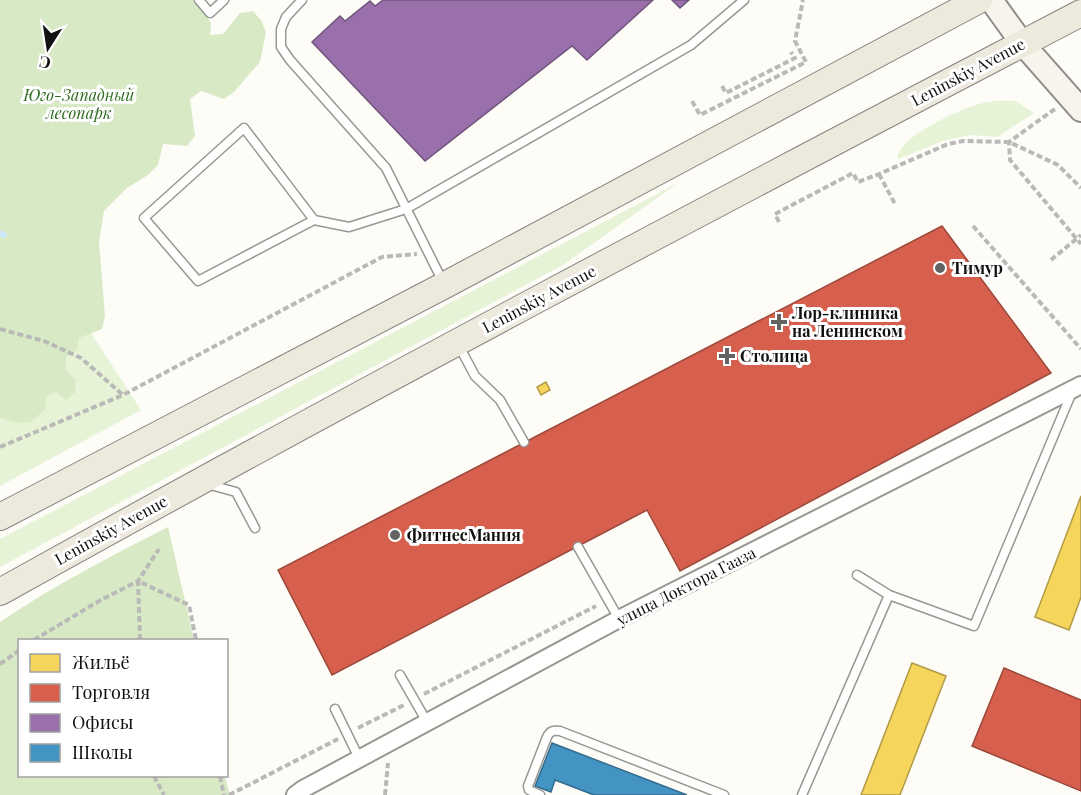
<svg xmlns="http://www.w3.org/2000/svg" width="1081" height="795" font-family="'Playfair Display',serif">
<rect width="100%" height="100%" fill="#fdfcf7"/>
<path fill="#e7f3d7" d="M0 0H86L192 108 100 193 80 316 141 410 0 486Z
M1016 101 1034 113 997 137 971 135 943 141 898 159C895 137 968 105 988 102 997 100 1007 101 1016 101Z
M678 183 563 265 0 567V539Z"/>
<path fill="#d8eac5" d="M0 0H197L211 23 210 35 223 34 240 13 253 11 261 20 266 32 260 62 234 92 224 99 201 91 190 99 195 136 187 146 163 144 158 165 148 175 127 188 104 211 99 242 105 316 102 329 79 338 77 350 66 357V370L76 380 75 392 66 400 56 392 46 397 45 410 30 422 18 423 0 418Z
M168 527 194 640H20V776H225L230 795H0V622C53 586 111 556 168 527Z"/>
<path fill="#f6d55c" stroke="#b19a46" stroke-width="1.5" d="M809 307 825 313 821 322 845 332 815 405 841 416 847 401 865 408 835 480 823 476 815 495 801 489 804 480 779 469 800 420 760 403 791 327 800 330Z
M546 382 550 390 541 395 537 387Z
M1081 496V597L1069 630 1035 617Z
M912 663 946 676 900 795H861Z"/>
<path fill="#d6604d" stroke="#9b483b" stroke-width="1.5" d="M942 226 1051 373 680 571 647 510 332 675 278 570Z
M1004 668 1081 700V791L972 746Z"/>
<path fill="#9970ab" stroke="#70547d" stroke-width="1.5" d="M383 0H653L587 60 572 46 425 161 312 42 340 16 345 21 370 1 375 6Z
M672 0H689L680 8Z"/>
<path fill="#4393c3" stroke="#346c8e" stroke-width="1.5" d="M552 743 687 795H594L555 780 551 792 535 786Z"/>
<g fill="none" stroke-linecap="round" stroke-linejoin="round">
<path stroke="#cde8f7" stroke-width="6" d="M0 233 4 235"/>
<defs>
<path id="service" d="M199 0 210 13 224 0
M302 0 286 17 281 29V47L290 60 386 168 444 284
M314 220 244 128 144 218 198 281 314 220 349 227 406 209 691 45 744 0
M458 344 475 376 500 400 524 442
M207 484 236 492 255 528
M578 547 619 619
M857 575 889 595
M400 675 427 722
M335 709 359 758
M540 795 529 790 528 786 547 737C550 731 553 730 560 731L724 795
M802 795 889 595 974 626 1072 392"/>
<path id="minor" d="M295 795 303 789 619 619 1081 385"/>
<path id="secondary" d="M991 0 1022 43 1081 110"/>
<path id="primary" d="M0 517 445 285 979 0
M0 592C357 393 719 202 1081 13"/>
</defs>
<use href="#service" stroke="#979795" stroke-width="11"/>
<use href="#minor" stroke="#979795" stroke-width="20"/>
<use href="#secondary" stroke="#8e8d8b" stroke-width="26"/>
<use href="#primary" stroke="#858482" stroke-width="28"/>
<path stroke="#b9b9b8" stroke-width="4" stroke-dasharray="6 3" stroke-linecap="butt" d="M722 86 726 93 795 58 791 52
M692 101 700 115 806 62 795 41 803 0
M1055 109 1009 142 1010 160 1081 244
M879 174 895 204
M779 222 775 214 853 173 858 182 879 174 948 144 963 141 1009 142 1058 165 1081 188
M973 226 1081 349
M1051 260 1081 235
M0 329 44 341 81 358 123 395
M0 447 123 395 382 257 417 254
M34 640 99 601 138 581 159 549
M140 640 138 581 189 605 196 640
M0 664 20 650
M424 694 596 606
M358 728 404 705
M154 776 164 795
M220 776 224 795
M229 795 338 739
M385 795 388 763"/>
<use href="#service" stroke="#fffffe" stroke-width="8"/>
<use href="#minor" stroke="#fffffe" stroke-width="16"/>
<use href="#secondary" stroke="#f6f4eb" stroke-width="22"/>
<use href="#primary" stroke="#ede9dc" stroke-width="26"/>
</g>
<g fill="#646362" stroke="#fff" stroke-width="2">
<circle cx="940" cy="268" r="6"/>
<path d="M776 313h6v6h6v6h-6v6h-6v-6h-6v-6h6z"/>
<path d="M724 347h6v6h6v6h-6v6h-6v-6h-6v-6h6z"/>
<circle cx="395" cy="535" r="6"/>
</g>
<g text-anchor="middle" stroke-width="6" stroke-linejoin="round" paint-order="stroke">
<g font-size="16" fill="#111" stroke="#fff">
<text transform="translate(968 72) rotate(-28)" y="6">Leninskiy Avenue</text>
<text transform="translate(539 299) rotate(-28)" y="6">Leninskiy Avenue</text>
<text transform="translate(111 530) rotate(-29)" y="6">Leninskiy Avenue</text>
<text transform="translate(686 586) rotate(-27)" y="6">улица Доктора Гааза</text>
</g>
<g font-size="16" font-style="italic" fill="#2f6b1f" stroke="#fff">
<text x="79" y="101">Юго-Западный<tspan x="79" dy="18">лесопарк</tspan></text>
</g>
<g font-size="16" font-weight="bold" fill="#111" stroke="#fff" text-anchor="start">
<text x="952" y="274">Тимур</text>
<text x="792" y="319">Лор-клиника<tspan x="792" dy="18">на Ленинском</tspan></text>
<text x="740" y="362">Столица</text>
<text x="407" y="541">ФитнесМания</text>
</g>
</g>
<rect x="18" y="639" width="210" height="138" fill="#ffffff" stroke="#a0a0a0" stroke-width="1.5"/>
<rect x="30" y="654" width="30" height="18" fill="#f6d55c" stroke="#a0a0a0" stroke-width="1.5"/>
<text x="72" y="669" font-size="18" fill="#111111">Жильё</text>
<rect x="30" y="684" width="30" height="18" fill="#d6604d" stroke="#a0a0a0" stroke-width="1.5"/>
<text x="72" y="699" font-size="18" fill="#111111">Торговля</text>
<rect x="30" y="714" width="30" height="18" fill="#9970ab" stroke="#a0a0a0" stroke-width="1.5"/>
<text x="72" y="729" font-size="18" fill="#111111">Офисы</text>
<rect x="30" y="744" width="30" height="18" fill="#4393c3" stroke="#a0a0a0" stroke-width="1.5"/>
<text x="72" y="759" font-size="18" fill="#111111">Школы</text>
<g transform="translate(48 48) rotate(192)" stroke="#ffffff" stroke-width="4.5" paint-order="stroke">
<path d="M0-4.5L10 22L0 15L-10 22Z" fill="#111111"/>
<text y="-9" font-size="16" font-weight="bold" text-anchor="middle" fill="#111111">С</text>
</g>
</svg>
